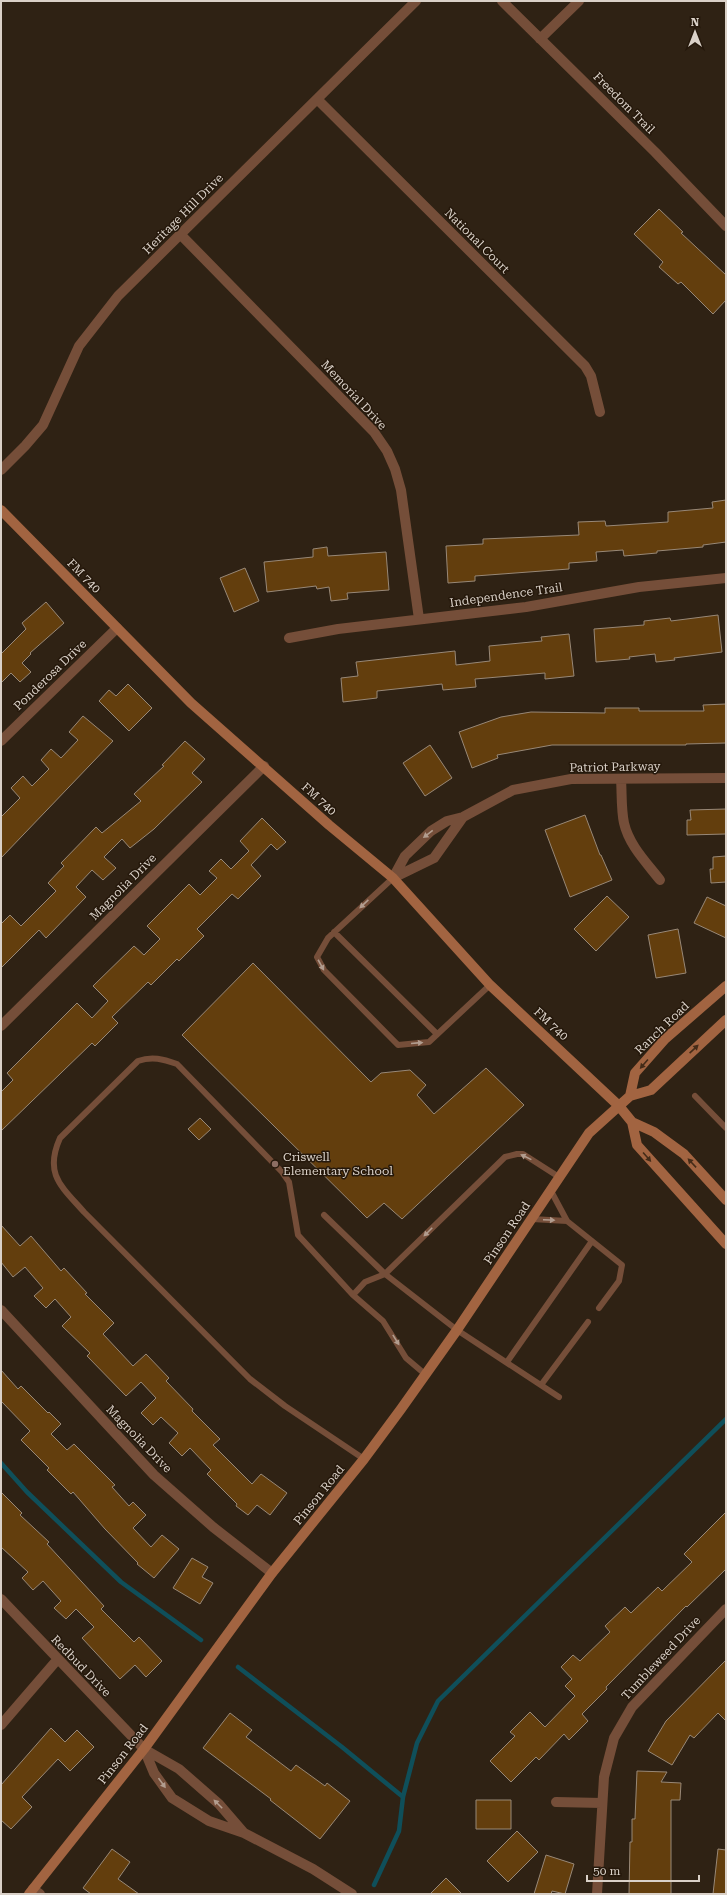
<svg xmlns="http://www.w3.org/2000/svg" width="727" height="1895" font-family="'Roboto Serif',serif">
<rect width="100%" height="100%" fill="#2f2214"/>
<g fill="none" stroke-linecap="round" stroke-linejoin="round">
<path stroke="#0f4f5a" stroke-width="4.5" d="M1 1463 27 1492 121 1582 201 1640
M238 1667 342 1747 403 1797
M374 1885 399 1831 403 1797 417 1743 438 1701 726 1419"/>
</g>
<path fill="#633e0d" stroke="#988877" d="M659 209 683 232 681 233 726 275V300L713 314 681 282 678 284 659 267 663 262 634 234Z
M726 500V542L703 545V547L657 551V553L624 556 623 550 596 552 597 561 569 563V569L475 576V581L448 583 446 546 483 544V539L579 535 578 522 605 521 606 526 668 522V512L713 508 712 502Z
M327 547 328 556 386 552 389 590 347 593 348 599 331 601 329 587 317 589 316 586 267 592 264 562 313 557V549Z
M245 568 259 601 234 612 220 578Z
M46 602 64 623 30 653 31 654 22 663 31 672 20 682 11 673 1 683V654L26 629 22 623Z
M718 615 722 652 674 658 675 660 656 662 655 654 629 657 630 659 596 662 594 629 644 625V621L670 618 671 621Z
M569 634 574 676 545 679V673L475 679 476 687 443 690 442 684 377 691V698L343 702 341 678 358 676 356 662 455 651 456 665 490 661 489 646 542 641 541 637Z
M128 684 152 708 129 731 99 701 109 690 116 696Z
M726 704V743L686 744V745H552L497 755 498 758 472 768 459 732 501 717 531 712 605 713V708H639V711H704L703 705Z
M83 716 113 741 1 858V817L20 798 11 788 23 776 32 786 49 769 41 760 51 749 61 758 78 740 69 732Z
M185 741 205 759 192 773 202 782 154 829 130 848 122 839 104 857 116 868 103 880 92 870 76 887 86 897 46 938 39 930 1 968V924L10 915 21 926 56 891 48 883 64 866 61 863 96 827 102 833 141 801 134 794 164 766 162 765Z
M430 745 452 778 425 796 403 763Z
M726 809V834L687 835V820H691L690 810Z
M585 815 600 855H601L612 880 570 897 545 830Z
M262 818 286 842 277 850 271 844 251 865 261 876 238 899 232 894 197 929 204 936 179 961 177 959 151 985 148 982 112 1017 118 1023 95 1046 92 1043 1 1131V1092L13 1080 7 1073 77 1003 92 1018 108 1001 93 986 134 946 144 955 160 939 147 926 189 884 200 895 217 878 209 871 221 859 231 869 249 851 240 841Z
M726 856V882L711 883 710 869H713V857Z
M607 896 629 917 596 951 574 929Z
M707 897 726 906V938L694 923Z
M678 929 686 973 656 978 648 935Z
M253 963 371 1082 381 1073 410 1070 426 1085 417 1095 434 1114 486 1068 524 1105 402 1219 384 1203 367 1218 182 1035Z
M200 1118 211 1129 199 1140 188 1129Z
M1 1225 20 1246 31 1236 61 1271 64 1268 87 1293 85 1294 114 1323 103 1334 133 1366 146 1354 169 1378 166 1381 193 1409 192 1411 220 1439 213 1445 252 1484 261 1474 287 1493 270 1515 257 1505 248 1515 236 1506 237 1504 207 1474 211 1470 190 1448 182 1456 169 1443 178 1433 161 1417 153 1425 141 1413 156 1398 141 1382 126 1396 87 1356 90 1353 62 1326 71 1317 55 1299 46 1308 34 1296 43 1288 25 1267 13 1277 1 1262Z
M1 1370 18 1389 21 1386 48 1413 49 1412 61 1424 51 1434 67 1450 74 1444 115 1485 112 1487 129 1506 133 1502 146 1515 133 1528 151 1547 162 1535 179 1549 154 1578 137 1564 138 1563 105 1529 73 1492 71 1494 47 1470 49 1468 21 1440 30 1431 1 1401Z
M1 1492 22 1513 20 1515 49 1542 47 1544 104 1606 101 1609 134 1642 139 1637 162 1661 146 1677 135 1665 120 1679 82 1638 94 1627 76 1609 66 1619 54 1608 61 1601 43 1581 33 1590 22 1578 28 1572 1 1547Z
M726 1512V1569L687 1607 686 1606 606 1687 607 1689 582 1714 588 1721 569 1740 564 1734 539 1760 536 1757 511 1782 490 1761 515 1736 510 1732 530 1712 545 1727 575 1696 565 1686 572 1679 561 1667 573 1655 580 1661 610 1632 605 1626 625 1607 631 1613 658 1587 662 1591 692 1562 684 1554Z
M192 1558 208 1567 202 1577 213 1583 200 1604 173 1588Z
M726 1660V1721L718 1713 694 1738 690 1735 672 1765 648 1751 666 1721Z
M230 1713 252 1730 246 1737 291 1771 296 1765 325 1786 327 1783 350 1801 320 1839 270 1800 271 1799 203 1748Z
M51 1728 65 1742 77 1730 94 1747 70 1771 58 1759 22 1797 32 1807 11 1829 1 1820V1785Z
M637 1771 667 1772 661 1782 681 1783 680 1800H671V1894H629L630 1842H632V1819H635Z
M476 1800H511V1829H476Z
M517 1831 538 1852 508 1882 487 1861Z
M112 1849 130 1862 118 1879 139 1894H91L83 1888Z
M718 1849 726 1850V1894H713Z
M546 1855 574 1864 565 1894 552 1891 551 1894H534Z
M446 1878 462 1894H430Z"/>
<g fill="none" stroke-linecap="round" stroke-linejoin="round">
<path stroke="#754e39" stroke-width="6" d="M393 878 328 938 317 957 324 970 398 1045 429 1042 490 985
M334 932 437 1034
M695 1096 726 1128
M551 1191 567 1221 622 1265 619 1281 599 1308
M324 1215 385 1274 457 1330 559 1397
M532 1219 567 1221
M353 1295 383 1321 406 1358 426 1375
M507 1362 592 1241
M541 1385 588 1322
M364 1459 285 1406 250 1379 84 1212C61 1186 44 1174 60 1138L138 1061C152 1056 163 1059 177 1064L282 1172 289 1182 298 1235 353 1295 365 1282 385 1274 505 1157 517 1154H523L559 1177"/>
<path stroke="#754e39" stroke-width="10" d="M502 1 655 152 726 226
M540 39 579 1
M317 99 585 366 591 376 600 412
M180 234 374 432 387 451 395 469 401 490 419 619
M1 470 25 446 43 425 79 346 118 296 416 1
M289 638 338 629 526 607 639 587 726 578
M1 741 117 628
M621 779C622 793 621 809 624 823 629 845 646 862 660 880
M393 878 405 856 431 831 447 821 463 817 513 790 571 779 726 778
M393 878 434 858 463 817
M1 1026 264 766
M1 1310 154 1475 213 1527 272 1573
M1 1599 144 1749 179 1769 219 1804 244 1833
M1 1725 57 1660
M144 1749 154 1773 172 1798 209 1821 244 1833 313 1869 352 1894
M556 1802 602 1803
M33 1889 40 1894
M597 1894 604 1777 614 1738 632 1707 726 1609"/>
<path stroke="#a26441" stroke-width="10" d="M1 510 191 703 329 825 393 878 490 985 619 1106 632 1122 654 1132 684 1154 726 1200
M630 1096 635 1073 665 1039 726 986
M632 1122 637 1145 726 1244
M29 1894 144 1749 272 1573 364 1459 401 1409 457 1330 589 1133 630 1096 651 1090 726 1020"/>
</g>
<defs><path id="oneway-solid" d="M-6-.8H1V-3.2L6.5 0L1 3.2V.8H-6Z"/></defs>
<g fill="#b29d8f">
<use href="#oneway-solid" transform="translate(428 834) rotate(142)"/>
<use href="#oneway-solid" transform="translate(364 904) rotate(137)"/>
<use href="#oneway-solid" transform="translate(321 965) rotate(61)"/>
<use href="#oneway-solid" transform="translate(417 1043) rotate(-5)"/>
<use href="#oneway-solid" transform="translate(526 1157) rotate(-154)"/>
<use href="#oneway-solid" transform="translate(549 1220) rotate(3)"/>
<use href="#oneway-solid" transform="translate(428 1232) rotate(135)"/>
<use href="#oneway-solid" transform="translate(396 1340) rotate(58)"/>
<use href="#oneway-solid" transform="translate(162 1783) rotate(54)"/>
<use href="#oneway-solid" transform="translate(218 1804) rotate(-135)"/>
</g>
<g fill="#442b18">
<use href="#oneway-solid" transform="translate(694 1049) rotate(-43)"/>
<use href="#oneway-solid" transform="translate(644 1064) rotate(131)"/>
<use href="#oneway-solid" transform="translate(647 1157) rotate(49)"/>
<use href="#oneway-solid" transform="translate(692 1163) rotate(-133)"/>
</g>
<circle fill="#8d6e63" stroke="#25180b" stroke-width="1.5" cx="275" cy="1164" r="4"/>
<g text-anchor="middle" stroke-width="3" stroke-linejoin="round" paint-order="stroke">
<g font-size="12" fill="#dad1c8" stroke="#25180b">
<text transform="translate(624 103) rotate(45)" y="4">Freedom Trail</text>
<text transform="translate(183 214) rotate(-45)" y="4">Heritage Hill Drive</text>
<text transform="translate(477 241) rotate(45)" y="4">National Court</text>
<text transform="translate(354 395) rotate(47)" y="4">Memorial Drive</text>
<text transform="translate(84 576) rotate(46)" y="4">FM 740</text>
<text transform="translate(506 595) rotate(-8)" y="4">Independence Trail</text>
<text transform="translate(50 675) rotate(-44)" y="4">Ponderosa Drive</text>
<text transform="translate(615 767) rotate(-1)" y="4">Patriot Parkway</text>
<text transform="translate(319 799) rotate(42)" y="4">FM 740</text>
<text transform="translate(123 887) rotate(-45)" y="4">Magnolia Drive</text>
<text transform="translate(551 1024) rotate(43)" y="4">FM 740</text>
<text transform="translate(662 1028) rotate(-44)" y="4">Ranch Road</text>
<text transform="translate(507 1233) rotate(-56)" y="4">Pinson Road</text>
<text transform="translate(139 1439) rotate(46)" y="4">Magnolia Drive</text>
<text transform="translate(319 1495) rotate(-51)" y="4">Pinson Road</text>
<text transform="translate(661 1658) rotate(-47)" y="4">Tumbleweed Drive</text>
<text transform="translate(81 1666) rotate(46)" y="4">Redbud Drive</text>
<text transform="translate(123 1754) rotate(-52)" y="4">Pinson Road</text>
</g>
<g font-size="12" fill="#dad1c8" stroke="#25180b" text-anchor="start">
<text x="283" y="1161">Criswell<tspan x="283" dy="14">Elementary School</tspan></text>
</g>
</g>
<rect width="727" height="1895" fill="none" stroke="#dad1c8" stroke-width="4"/>
<g transform="translate(695 32)" stroke="#25180b" stroke-width="3" paint-order="stroke">
<path d="M0-3L7 15L0 10L-7 15Z" fill="#dad1c8"/>
<text y="-6" font-size="11" font-weight="bold" text-anchor="middle" fill="#dad1c8">N</text>
</g>
<path d="M587 1875v6h112v-6" fill="none" stroke="#dad1c8" stroke-width="2"/>
<text x="593" y="1875" font-size="12" fill="#dad1c8" stroke="#25180b" stroke-width="3" paint-order="stroke">50 m</text>
</svg>
